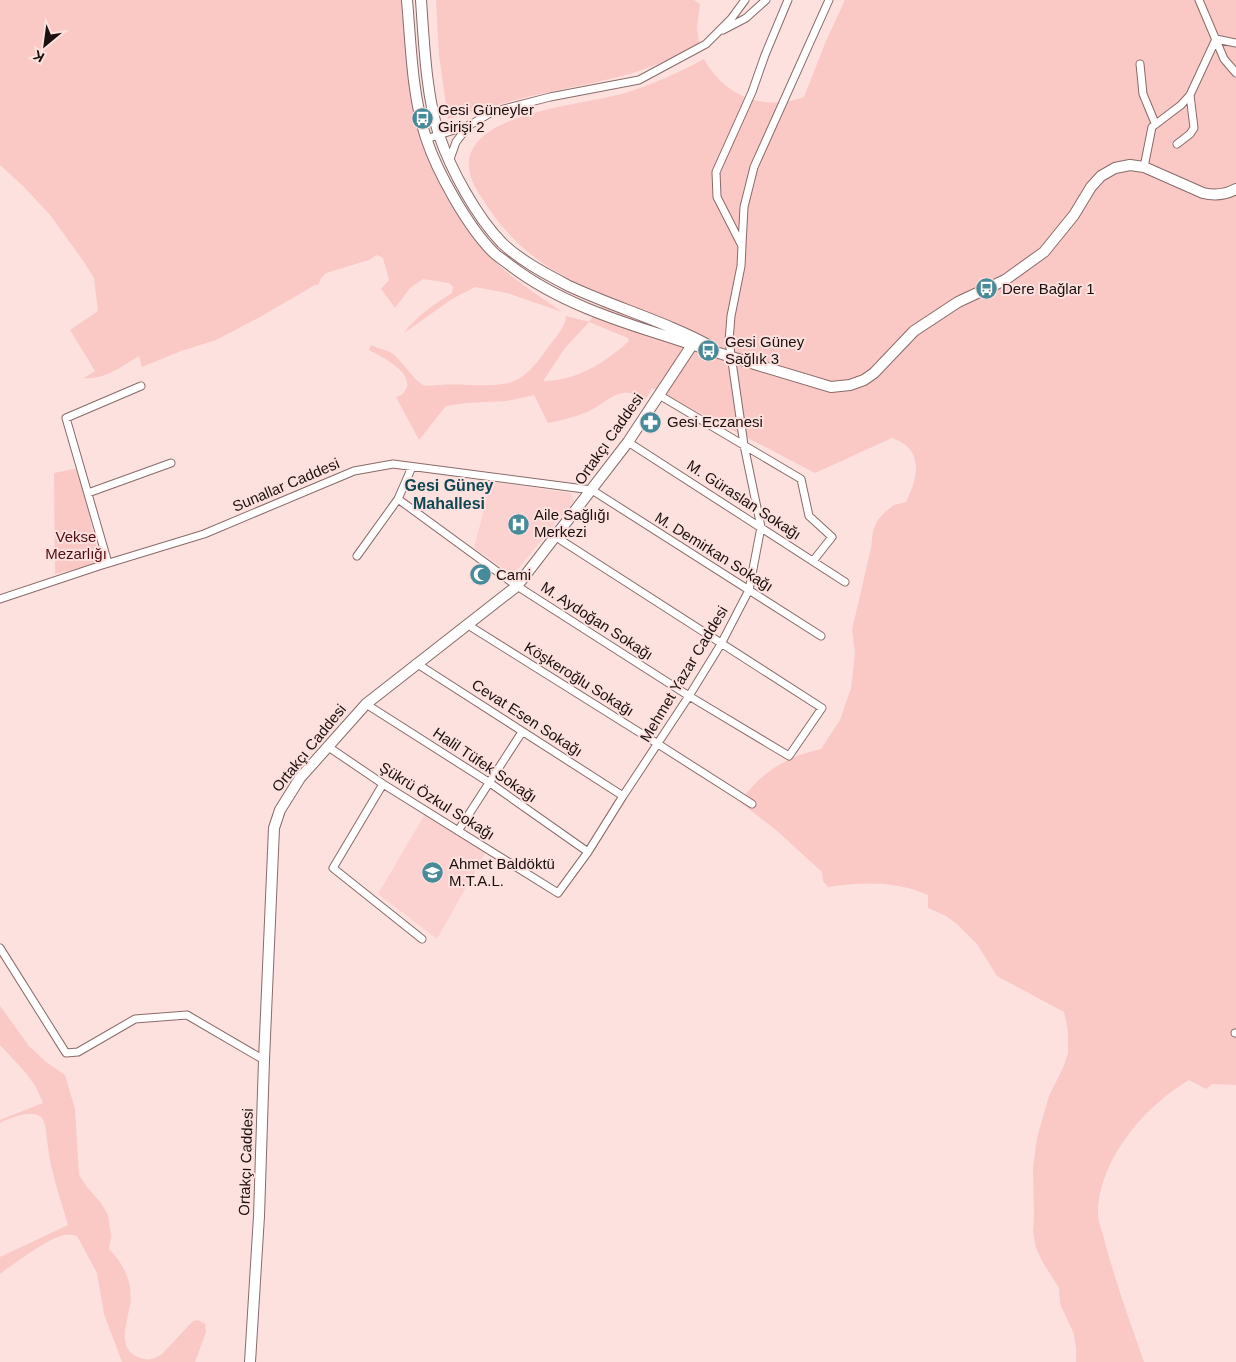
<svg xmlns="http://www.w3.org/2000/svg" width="1236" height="1362" font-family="Arial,sans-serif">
<rect width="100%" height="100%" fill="#fce1df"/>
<path fill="#fcd2d0" d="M491 482 571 493 574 501 513 575 474 548Z
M425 814 486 852 437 939 378 894Z"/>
<path fill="#fac8c5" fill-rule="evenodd" d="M0 0H406L411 62 441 183C456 216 479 250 508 273 525 287 544 299 562 312L507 293 475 287 452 299 404 333C416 316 435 304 452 293L453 287 449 283 423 279 410 288 395 308 381 289 389 280 383 258 377 255 369 260 326 273 321 278 318 285H315L260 317 216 340 181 351 142 367 139 356C122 366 105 380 84 378L95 371 70 330 98 311 94 278 84 262 51 216 23 186 0 165Z
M436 0H694L700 4 697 27 699 43C647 76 598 81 540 94 509 101 479 110 448 119L439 55Z
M845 0H1236V1085L1212 1084 1206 1089 1189 1080C1145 1106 1099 1159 1098 1213 1098 1223 1103 1233 1105 1243 1116 1283 1130 1322 1144 1362H1076V1348L1074 1334 1060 1304 1059 1288 1042 1261 1036 1248 1033 1232 1034 1215 1033 1168 1037 1138 1049 1096 1063 1068 1068 1053V1031L1064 1012 997 976 977 944 957 924 946 916 928 908V895C895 881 863 882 828 887L823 881 822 872 776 830 740 802C760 773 787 756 821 749L840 720 851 688 855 653 852 630 871 548 873 531 877 521 885 512 894 505 906 502C918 478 925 449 892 438L815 473 652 388 644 402C638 396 632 392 623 393 612 394 603 404 593 409 579 416 564 420 548 423L534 395 507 401 466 403 446 406 419 440 396 397C401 396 405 393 407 387 411 371 381 356 369 350L371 345C378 349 386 349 393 354 403 362 415 382 425 386 439 385 453 384 468 385 513 386 522 385 549 346 555 338 566 326 566 316L589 322 607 298C573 282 538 265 512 237 500 225 491 212 482 198 424 116 574 107 621 94 650 86 678 73 704 59 724 96 764 112 804 97L826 41ZM589 322 628 338 629 341C605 363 576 381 543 381L565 348Z
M79 468 100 563 55 574 54 473Z
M0 1006 29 1046 46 1062 65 1075 75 1109 79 1175 87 1187 101 1203 108 1215 111 1236 109 1249C120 1260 127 1272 130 1287 131 1295 131 1303 129 1310 126 1327 117 1350 140 1358 148 1361 155 1359 162 1354L193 1321 198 1320 205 1324 206 1332 195 1362H122L104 1314 97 1273 77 1236C72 1235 67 1234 61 1236 44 1241 15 1263 0 1274V1257L68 1225C61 1200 51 1173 48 1147 46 1138 47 1123 41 1117 31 1109 10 1118 0 1123V1120L43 1103 36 1087 26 1073 0 1045Z"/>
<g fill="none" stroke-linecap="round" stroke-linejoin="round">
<defs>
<path id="street" d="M1199 0 1224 59 1236 73
M723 30 746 18 766 0
M1216 39 1236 43
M1140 64 1143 94 1155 123
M426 139 470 125 492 112 550 97 639 80 706 44 731 19 745 0
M1177 144 1190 134 1194 128 1190 95
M450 159 456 142 469 125
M1144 167 1152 127 1181 105 1190 95 1216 39
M742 245 744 207 754 167 829 0
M659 395 801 479 809 516 832 537 813 561
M628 442 845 582
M88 493 171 463
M398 499 517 586 689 696 789 756 822 708 556 537
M357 556 398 499 412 467
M108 563 66 418 141 386
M0 599 99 566 204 534 354 471 393 464 592 490 821 636
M468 625 658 744 752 804
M416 663 623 796
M366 704 490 783 588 852
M327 746 383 784 558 893 588 852 623 796 689 696 721 644 749 590 761 527 744 445 729 341 731 316 741 266 742 246 717 197 716 172 752 92 765 55 788 0
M383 784 333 868 422 939
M458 831 522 732
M0 948 66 1053 78 1052 135 1019 187 1015 264 1060
M1235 1033H1236"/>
<path id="secondary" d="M407 0C411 46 412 95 426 138 437 172 468 227 493 252 498 257 505 261 511 266 557 301 614 320 669 337 723 355 777 371 831 387L850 385 864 380 874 373 914 331 958 302 1005 280 1044 252 1074 215 1091 187 1101 176 1115 168 1130 165 1144 167 1203 193C1215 196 1225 195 1236 189
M421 0C424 42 426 95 439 135 451 170 476 216 502 243 521 261 546 274 569 286 616 308 667 322 712 347
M250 1362 259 1216 264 1060 274 828 280 810 300 778 366 704 517 586 628 442 692 345"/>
</defs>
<use href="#street" stroke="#886b69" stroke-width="9"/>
<use href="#secondary" stroke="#886b69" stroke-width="12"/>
<use href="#street" stroke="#fff" stroke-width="7"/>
<use href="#secondary" stroke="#fff" stroke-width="10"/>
</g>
<defs>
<symbol id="bus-disc" viewBox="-11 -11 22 22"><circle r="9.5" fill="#478a9a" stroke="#fce1df"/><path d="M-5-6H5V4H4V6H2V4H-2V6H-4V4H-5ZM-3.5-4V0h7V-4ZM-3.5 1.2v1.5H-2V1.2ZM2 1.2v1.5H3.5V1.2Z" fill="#fff"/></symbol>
<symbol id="pharmacy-disc" viewBox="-11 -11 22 22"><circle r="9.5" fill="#478a9a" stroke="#fce1df"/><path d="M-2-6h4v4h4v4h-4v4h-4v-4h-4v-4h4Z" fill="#fff"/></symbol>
<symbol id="hospital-disc" viewBox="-11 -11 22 22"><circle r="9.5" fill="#478a9a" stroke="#fce1df"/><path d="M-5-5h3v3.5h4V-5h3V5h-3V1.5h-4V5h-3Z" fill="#fff"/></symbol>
<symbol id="mosque-disc" viewBox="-11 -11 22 22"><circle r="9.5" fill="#478a9a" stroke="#fce1df"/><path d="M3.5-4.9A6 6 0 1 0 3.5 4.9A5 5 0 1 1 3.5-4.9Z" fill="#fff"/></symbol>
<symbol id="school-disc" viewBox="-11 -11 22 22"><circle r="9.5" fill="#478a9a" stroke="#fce1df"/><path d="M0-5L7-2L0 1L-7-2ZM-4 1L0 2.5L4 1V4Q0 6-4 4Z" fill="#fff"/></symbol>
</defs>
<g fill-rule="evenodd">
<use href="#bus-disc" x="410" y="106" width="25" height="25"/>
<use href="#bus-disc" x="974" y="276" width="25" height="25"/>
<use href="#bus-disc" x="696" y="338" width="25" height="25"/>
<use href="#pharmacy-disc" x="638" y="410" width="25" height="25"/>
<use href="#hospital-disc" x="506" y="512" width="25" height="25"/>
<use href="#mosque-disc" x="468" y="562" width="25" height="25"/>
<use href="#school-disc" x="420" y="860" width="25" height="25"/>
</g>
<g text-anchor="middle" stroke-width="4" stroke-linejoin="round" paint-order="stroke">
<g font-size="15" fill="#1b100f" stroke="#fce1df" text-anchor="start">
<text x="438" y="115">Gesi Güneyler<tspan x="438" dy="17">Girişi 2</tspan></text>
<text x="1002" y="294">Dere Bağlar 1</text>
<text x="725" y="347">Gesi Güney<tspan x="725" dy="17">Sağlık 3</tspan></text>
<text x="667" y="427">Gesi Eczanesi</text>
<text x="534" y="520">Aile Sağlığı<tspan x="534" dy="17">Merkezi</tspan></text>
<text x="496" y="580">Cami</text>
<text x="449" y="869">Ahmet Baldöktü<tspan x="449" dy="17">M.T.A.L.</tspan></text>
</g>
<g font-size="15" fill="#1b100f" stroke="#fce1df">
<text transform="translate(609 439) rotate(-55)" y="5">Ortakçı Caddesi</text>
<text transform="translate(286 485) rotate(-23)" y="5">Sunallar Caddesi</text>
<text transform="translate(744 500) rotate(33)" y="5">M. Güraslan Sokağı</text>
<text transform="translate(714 552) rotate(32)" y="5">M. Demirkan Sokağı</text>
<text transform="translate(597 621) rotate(33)" y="5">M. Aydoğan Sokağı</text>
<text transform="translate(684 674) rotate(-59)" y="5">Mehmet Yazar Caddesi</text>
<text transform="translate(579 679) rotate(32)" y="5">Köşkeroğlu Sokağı</text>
<text transform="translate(527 718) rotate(33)" y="5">Cevat Esen Sokağı</text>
<text transform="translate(309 748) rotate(-51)" y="5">Ortakçı Caddesi</text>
<text transform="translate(485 765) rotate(34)" y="5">Halil Tüfek Sokağı</text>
<text transform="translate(437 801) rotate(32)" y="5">Şükrü Özkul Sokağı</text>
<text transform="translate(246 1162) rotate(-88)" y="5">Ortakçı Caddesi</text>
</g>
<g font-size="15" fill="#540b12" stroke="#fce1df">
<text x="76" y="542">Vekse<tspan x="76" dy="17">Mezarlığı</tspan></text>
</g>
<g font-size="16" font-weight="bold" fill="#0e4854" stroke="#fce1df">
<text x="449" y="491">Gesi Güney<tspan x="449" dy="18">Mahallesi</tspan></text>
</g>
</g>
<g transform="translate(45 45) rotate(209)" stroke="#fce1df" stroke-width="4" paint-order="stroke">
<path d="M0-4L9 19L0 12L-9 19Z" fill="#1b100f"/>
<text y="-8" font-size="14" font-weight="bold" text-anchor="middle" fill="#1b100f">K</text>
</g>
</svg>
